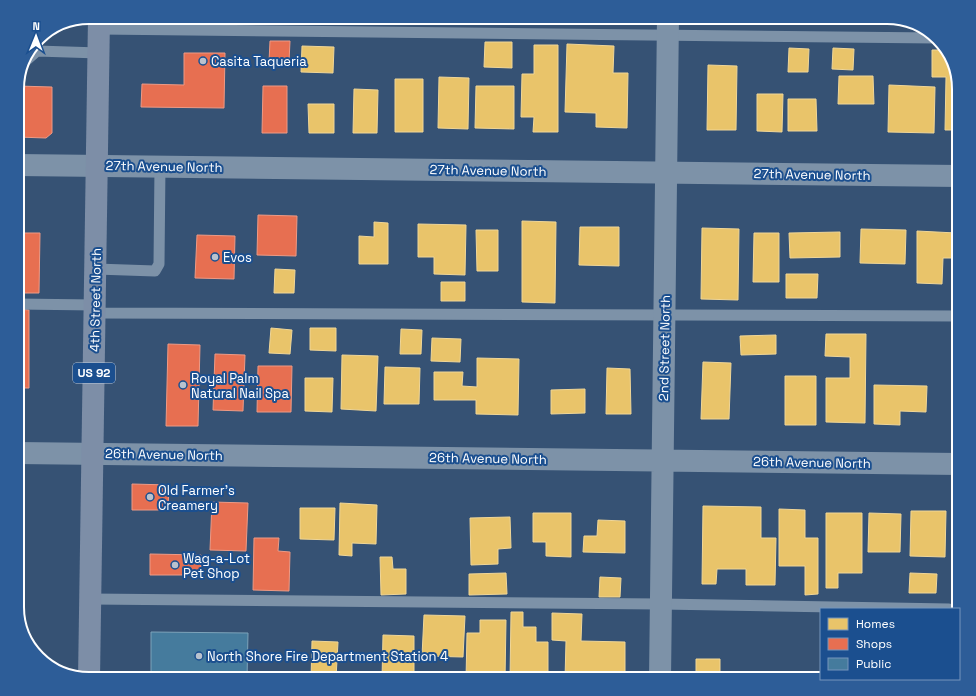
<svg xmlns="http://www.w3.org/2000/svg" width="976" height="696" font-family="'Space Grotesk',sans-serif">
<rect width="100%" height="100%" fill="#365274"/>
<path fill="#e9c46a" stroke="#f0d697" d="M436 17H454V19H436Z
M611 17H638L637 23 611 22Z
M485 42H512V68L484 67Z
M567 44 614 46 613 73H628L627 128 596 127V113L565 112Z
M534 45H558V132H533L534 117H521L522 74H534Z
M302 46 334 47 333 73 301 72Z
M789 48 809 49 808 72H788Z
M833 48 854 49 853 70 832 69Z
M932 50H946L951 57 959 89V130H945L946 77H932Z
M708 65 737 66 736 130H707Z
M839 76H873L874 104H838Z
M439 77 469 78 468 129 438 128Z
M395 79H423V132H395Z
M889 85 935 87 934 133 888 132Z
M476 86H514V129L475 128Z
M354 89 378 90 377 133H353Z
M757 94H783L782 132 757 131Z
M788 99H816L817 131H788Z
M308 104H334V133H309Z
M522 221 556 222 555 303 522 302Z
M374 222 388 223V264H359V236L374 237Z
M418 224 466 225 465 275 434 274V257H418Z
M580 227H619V266L579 265Z
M702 228 739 229 738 300 701 299Z
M861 229 906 230 905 264 860 263Z
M476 230H498V271H477Z
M917 231 956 233V258H943L942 284 917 283Z
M840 232V257L790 258 789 233Z
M754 233H779V282H753Z
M275 269 295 270 294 293H274Z
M786 274H818L817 298H786Z
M441 282H465V301H441Z
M271 328 292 330 290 354 269 353Z
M310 328H336V351L310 350Z
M401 329 422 330 421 354H400Z
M826 334H866L865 423 826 422V378H850V357L825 356Z
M776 335V354L741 355 740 336Z
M432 338 461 339 460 362 431 361Z
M342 355 378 356 376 411 341 409Z
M477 358 519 359 518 415 476 414V400H434V372H463L462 386 477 387Z
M703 362 731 363 729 419H701Z
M385 367 420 368 419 404H384Z
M607 368 630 369 631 414H606Z
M785 376H816V425H785Z
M305 378H333L332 412 305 411Z
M874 385 927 386 926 412 900 411V425L874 424Z
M585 389V413L551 414V390Z
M340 503 377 505 376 544 352 543V556L339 555Z
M703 506 761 507V538H776L775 585H746V569H717L716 584H702Z
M300 508H335L334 540 300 539Z
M779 509 805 510V538H818V594L805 595V566H779Z
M911 511H946L945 557 910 556Z
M533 513H571V557L546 556V542H533Z
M826 513H862V573H838V588H826Z
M869 513 901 514 900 552H868Z
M954 515H959V597H954Z
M510 517 511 548 498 549V564L471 565 470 518Z
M598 520 625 521V553L583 552 584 536H597Z
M380 557H392L393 569H406V594L381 595Z
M506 573 507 594 469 595V574Z
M910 573 937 574 936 593H909Z
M600 577 621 578 620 597H599Z
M511 612H523V627H536V642H548V679H510Z
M552 613 582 614 581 641 625 642V679H565L566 641 552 640Z
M424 615 465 616 463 657 422 656Z
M480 620H506L505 679H466L467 633H480Z
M383 635 414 636V679H382Z
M312 641 338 642 336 678 363 679H311Z
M696 659H720V672H732V679H696Z
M736 672H760V679H736Z"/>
<path fill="#e76f51" stroke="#ee9a85" d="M270 41H290L289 62H269Z
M184 53H225L224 108 141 107 142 84 184 85Z
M17 86 52 87V133L46 138 17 137Z
M263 86H287V133H262Z
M258 215 297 216 296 256 257 255Z
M17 233H40L39 293H17Z
M197 235 235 236 234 279 195 278Z
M17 309 29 310V388H17Z
M168 344 200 345 198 426H166Z
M215 354 245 355 243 411 213 410Z
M258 366H292L291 412H257Z
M132 484 169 485 168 510H132Z
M212 502 248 503 246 551 210 550Z
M254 538H279L278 551 290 552 289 591 253 590Z
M150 554 201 555V575H150Z
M17 598H21V624L17 612Z"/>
<path fill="#457b9d" stroke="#7da3ba" d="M151 632 248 633 247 679H151Z"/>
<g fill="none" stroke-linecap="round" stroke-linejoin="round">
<path stroke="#7d92a8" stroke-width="11" d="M99 29 936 38
M35 43 37 51 99 53
M22 64 37 51
M96 269 155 271 159 264 160 166
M17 304 95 305
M95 313 959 316
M90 599 661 604 949 609"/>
<path stroke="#7d92a8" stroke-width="22" d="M17 165 959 176
M17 453 959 464
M660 679 668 17"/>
<path stroke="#7d8ea7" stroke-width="22" d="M89 679 99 17"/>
</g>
<g fill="#b9c2ce" stroke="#1b4f8f" stroke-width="1.5">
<circle cx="203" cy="61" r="4"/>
<circle cx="215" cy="257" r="4"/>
<circle cx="183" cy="385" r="4"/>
<circle cx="150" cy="497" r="4"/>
<circle cx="175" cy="565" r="4"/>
<circle cx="199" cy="656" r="4"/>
</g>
<g text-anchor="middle" stroke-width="4" stroke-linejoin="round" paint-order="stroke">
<rect fill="#1b4f8f" stroke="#bbcadd" stroke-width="1" x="73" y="363" width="42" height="20" rx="3"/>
<g font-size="12" font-weight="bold" fill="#fff">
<text x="94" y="377">US 92</text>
</g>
<g font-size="13" fill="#fff" stroke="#1b4f8f" text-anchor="start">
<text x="211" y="66">Casita Taqueria</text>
<text x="223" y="262">Evos</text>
<text x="191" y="383">Royal Palm<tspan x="191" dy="15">Natural Nail Spa</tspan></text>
<text x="158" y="495">Old Farmer's<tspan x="158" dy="15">Creamery</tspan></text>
<text x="183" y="563">Wag-a-Lot<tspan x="183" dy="15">Pet Shop</tspan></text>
<text x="207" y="661">North Shore Fire Department Station 4</text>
</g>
<g font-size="13" fill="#fff" stroke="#1b4f8f">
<text transform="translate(164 166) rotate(1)" y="5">27th Avenue North</text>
<text transform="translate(488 170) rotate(1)" y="5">27th Avenue North</text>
<text transform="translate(812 174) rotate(1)" y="5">27th Avenue North</text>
<text transform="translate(95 300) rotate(-89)" y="5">4th Street North</text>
<text transform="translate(664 348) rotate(-89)" y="5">2nd Street North</text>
<text transform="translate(164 454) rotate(1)" y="5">26th Avenue North</text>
<text transform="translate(488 458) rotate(1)" y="5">26th Avenue North</text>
<text transform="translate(812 462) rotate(1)" y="5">26th Avenue North</text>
</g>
</g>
<path d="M0 0H976V696H0ZM89 24H887A65 65 0 0 1 952 89V607A65 65 0 0 1 887 672H89A65 65 0 0 1 24 607V89A65 65 0 0 1 89 24Z" fill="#2d5d98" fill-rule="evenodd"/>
<path fill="none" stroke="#fff" stroke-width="2" d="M89 24H887A65 65 0 0 1 952 89V607A65 65 0 0 1 887 672H89A65 65 0 0 1 24 607V89A65 65 0 0 1 89 24Z"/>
<rect x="820" y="608" width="140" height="72" fill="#1b4f8f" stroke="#7695bc"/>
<rect x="828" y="618" width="20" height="12" fill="#e9c46a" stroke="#7695bc"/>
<text x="856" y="628" font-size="12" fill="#ffffff">Homes</text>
<rect x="828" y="638" width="20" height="12" fill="#e76f51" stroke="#7695bc"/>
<text x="856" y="648" font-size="12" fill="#ffffff">Shops</text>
<rect x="828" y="658" width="20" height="12" fill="#457b9d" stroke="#7695bc"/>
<text x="856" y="668" font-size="12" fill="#ffffff">Public</text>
<g transform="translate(36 36) rotate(1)" stroke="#1b4f8f" stroke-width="3" paint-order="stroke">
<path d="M0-3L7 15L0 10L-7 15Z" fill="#ffffff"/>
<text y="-6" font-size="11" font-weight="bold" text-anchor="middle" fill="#ffffff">N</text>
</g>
</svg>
